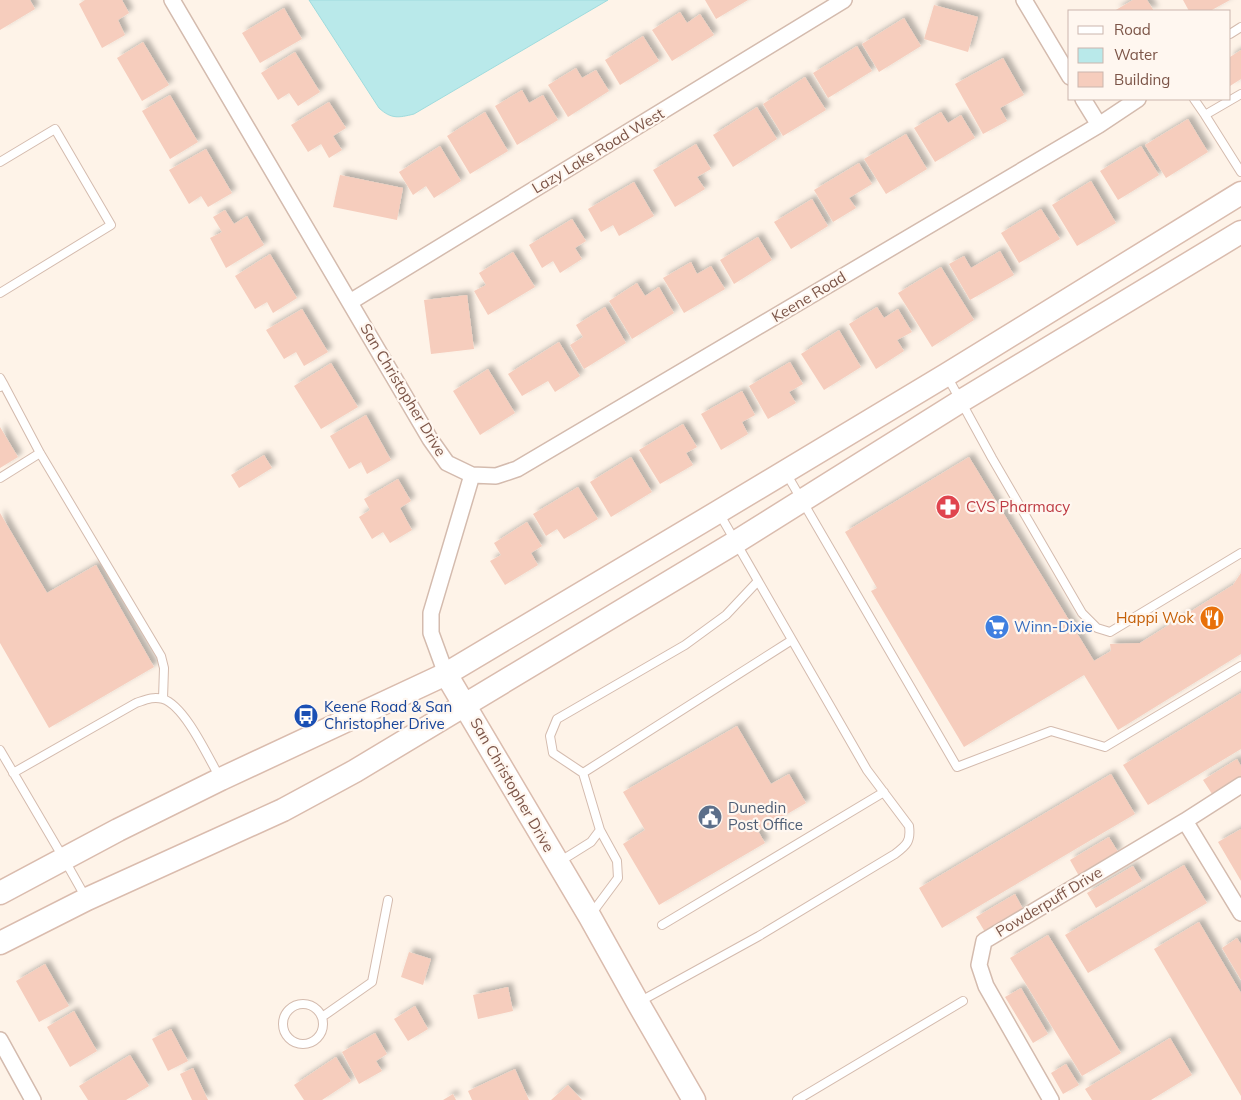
<svg xmlns="http://www.w3.org/2000/svg" width="1241" height="1100" font-family="Mulish,sans-serif">
<defs>
<filter id="shadow"><feDropShadow dx="4.5" dy="-4.5" stdDeviation="2.5" flood-color="#0004"/></filter>
</defs>
<rect width="100%" height="100%" fill="#fef3e8"/>
<path fill="#b9e9ea" stroke="#9fdbdd" d="M309 0H608L414 114C398 118 391 119 379 108Z"/>
<path fill="#f6cdbd" filter="url(#shadow)" d="M0 0H30L35 9 0 30Z
M85 0H122L129 13 118 20 125 35 102 48 79 4Z
M705 0H748L716 19Z
M1133 0H1147L1154 11H1114Z
M1183 0H1230L1210 11H1189Z
M934 5 978 17 968 52 924 39Z
M284 8 302 39 260 63 242 33Z
M680 12 687 23 700 14 714 35 672 61 652 30Z
M904 18 921 46 879 72 862 44Z
M643 36 659 61 620 85 605 60Z
M143 42 169 85 142 101 117 58Z
M857 46 872 71 828 98 813 73Z
M1241 50V79L1230 86V57Z
M295 52 320 92 298 106 289 93 278 100 261 73Z
M1003 58 1024 95 1000 108 1007 121 983 134 955 84Z
M576 68 582 78 596 70 609 91 568 117 548 85Z
M805 77 826 110 783 136 763 104Z
M522 90 529 103 543 95 558 120 517 145 495 106Z
M170 95 198 142 170 159 142 111Z
M329 102 346 128 333 136 342 150 329 158 321 144 308 152 291 125Z
M757 107 777 139 733 167 713 135Z
M485 112 508 151 470 174 447 136Z
M941 112 948 123 961 115 975 138 935 162 914 128Z
M1188 119 1208 152 1166 178 1145 145Z
M906 134 927 169 886 194 864 159Z
M696 144 711 169 697 177 705 189 675 207 653 170Z
M440 146 461 181 434 198 426 186 413 195 399 172Z
M1141 146 1159 175 1118 200 1100 171Z
M206 149 232 193 208 207 201 196 189 204 169 170Z
M859 163 872 184 849 198 856 208 833 222 814 190Z
M340 175 403 188 397 220 333 207Z
M1091 181 1116 223 1077 246 1052 205Z
M634 182 654 216 619 236 613 225 601 232 588 209Z
M812 199 828 226 791 249 774 222Z
M1041 209 1060 239 1019 263 1001 233Z
M225 210 234 224 247 216 264 245 226 268 210 238 222 232 213 217Z
M572 219 586 241 575 248 582 259 560 273 553 261 542 268 529 245Z
M758 237 772 260 734 284 720 260Z
M1000 251 1014 275 970 300 949 264 964 256 971 268Z
M513 252 535 287 488 315 474 291 486 285 479 273Z
M270 254 297 298 273 313 267 302 255 309 235 276Z
M691 262 697 274 711 266 725 289 684 313 663 278Z
M941 267 974 320 932 347 898 293Z
M637 283 645 296 659 287 674 313 632 339 609 301Z
M467 295 474 349 431 354 424 300Z
M605 307 626 343 584 369 570 345 583 337 576 325Z
M877 307 884 318 898 309 912 332 897 340 904 351 876 369 849 324Z
M302 309 328 352 304 366 296 352 284 359 266 330Z
M839 330 861 367 824 390 801 354Z
M559 342 580 376 555 392 548 381 522 396 508 374Z
M790 362 803 384 789 392 796 403 768 419 749 386Z
M331 363 358 407 321 429 294 386Z
M488 369 515 413 480 435 453 391Z
M742 391 755 415 742 422 748 434 721 450 701 414Z
M366 415 391 460 367 474 361 462 349 469 330 436Z
M683 424 697 447 686 453 693 465 660 484 639 450Z
M0 427 18 457 0 468Z
M264 455 272 468 239 488 231 475Z
M631 457 652 492 611 517 590 482Z
M969 457 1094 661 1111 651 1110 644 1140 643 1233 585 1241 573V654L1118 730 1084 675 964 747 871 591 877 588 845 532Z
M398 479 411 501 400 508 412 530 390 543 383 532 372 539 359 517 370 510 364 499Z
M578 487 598 519 564 539 557 529 546 536 533 514Z
M0 513 47 593 96 565 154 667 49 728 0 643Z
M527 522 542 546 531 553 538 565 505 585 490 561 501 555 494 543Z
M1241 693V749L1148 805 1123 765Z
M737 726 771 784 789 774 806 803 758 831 765 843 659 905 623 844 645 830 623 792Z
M1237 759 1241 766V777L1212 794 1203 780Z
M1111 774 1135 814 942 928 919 888Z
M1241 829V881L1218 842Z
M1109 837 1118 852 1079 876 1070 860Z
M1184 865 1207 903 1088 973 1065 935Z
M1133 866 1142 881 1096 908 1087 893Z
M1015 894 1023 909 985 932 976 917Z
M1199 922 1241 993V1096L1154 949Z
M1048 935 1121 1053 1082 1076 1010 958Z
M1237 938 1241 944V980L1222 948Z
M409 952 431 959 423 985 401 977Z
M45 964 69 1006 39 1022 16 981Z
M508 987 513 1011 478 1019 473 995Z
M1021 988 1048 1034 1033 1043 1005 997Z
M415 1006 428 1029 408 1041 394 1019Z
M74 1011 97 1051 70 1067 47 1027Z
M171 1029 188 1061 168 1071 152 1039Z
M375 1033 387 1054 376 1061 382 1071 359 1084 342 1052Z
M1170 1038 1192 1075 1151 1100H1092L1085 1089Z
M130 1055 149 1086 126 1100H88L79 1086Z
M336 1057 351 1081 322 1100H304L294 1085Z
M1066 1064 1079 1085 1063 1094 1051 1073Z
M193 1068 208 1100H192L180 1074Z
M515 1069 529 1100H472L468 1091Z
M568 1085 582 1100H551Z
M453 1094 456 1100H443Z"/>
<g fill="none" stroke-linecap="round" stroke-linejoin="round">
<defs>
<path id="lane" d="M1230 34 1241 27
M1194 99 1205 115 1241 94
M1205 115 1241 172
M0 162 55 129 111 225 0 293
M947 376 992 458 1082 613 1097 628 1110 632 1241 553
M0 378 4 385 0 387
M4 385 40 453 161 656 164 668 163 699
M786 473 957 767 1051 731 1105 747 1241 666
M0 478 40 453
M758 581 726 615 685 645 557 719 550 736 553 753 583 773 792 640
M0 750 64 859 86 898
M13 773 136 703C145 700 153 696 163 699 185 706 208 757 220 778
M583 773 600 830 617 861 618 878 592 913
M559 862 591 842 600 830
M662 925 884 792
M639 1002 759 936 895 854C907 845 911 841 909 826L867 770 719 513
M283 1024a20 20 0 1 1 40 0a20 20 0 1 1-40 0Z
M322 1017 372 982 388 900
M797 1100 963 1001"/>
<path id="street" d="M172 0 430 439 447 463 472 475 431 613V633L446 674
M1024 0 1070 77
M1083 99 1099 125
M350 302 844 0
M472 475 496 476 517 469 1099 125 1138 99
M1185 821 1241 913
M0 1040 33 1100
M1051 1100 986 986 979 965 984 941 1185 821 1241 785"/>
<path id="secondary" d="M446 674 590 917 638 1003 694 1100
M0 893 118 830 221 779 446 674 718 512 946 375 1241 193
M0 943 87 899 283 810 355 771 736 542 961 401 1241 232"/>
</defs>
<use href="#lane" stroke="#d4bbae" stroke-width="10"/>
<use href="#street" stroke="#d4bbae" stroke-width="18"/>
<use href="#secondary" stroke="#dabcae" stroke-width="25"/>
<use href="#lane" stroke="#fff" stroke-width="8"/>
<use href="#street" stroke="#fff" stroke-width="15"/>
<use href="#secondary" stroke="#fff" stroke-width="22"/>
</g>
<defs>
<symbol id="pharmacy-disc" viewBox="-11 -11 22 22"><circle r="9.5" fill="#e0444e" stroke="#fff7f0"/><path d="M-2-6h4v4h4v4h-4v4h-4v-4h-4v-4h4Z" fill="#fff"/></symbol>
<symbol id="restaurant-disc" viewBox="-11 -11 22 22"><circle r="9.5" fill="#e8710a" stroke="#fff7f0"/><path d="M-5-6h1v4h1v-4h1v4h1v-4h1v5L-1.5 .5V6h-2V.5L-5-1ZM5-6V6H3V1.5H1.5Q1.5-4 5-6Z" fill="#fff"/></symbol>
<symbol id="supermarket-disc" viewBox="-11 -11 22 22"><circle r="9.5" fill="#3f7fe0" stroke="#fff7f0"/><path d="M-6-5.5h2.5l.6 2H6L4.5 2H-2.5L-4.4-4H-6ZM-1.5 3.2a1.3 1.3 0 1 0 .1 0ZM3 3.2a1.3 1.3 0 1 0 .1 0Z" fill="#fff"/></symbol>
<symbol id="bus-disc" viewBox="-11 -11 22 22"><circle r="9.5" fill="#1a4fb4" stroke="#fff7f0"/><path d="M-5-6H5V4H4V6H2V4H-2V6H-4V4H-5ZM-3.5-4V0h7V-4ZM-3.5 1.2v1.5H-2V1.2ZM2 1.2v1.5H3.5V1.2Z" fill="#fff"/></symbol>
<symbol id="civic-disc" viewBox="-11 -11 22 22"><circle r="9.5" fill="#5c6f8a" stroke="#fff7f0"/><path d="M-.6-6.5H3V-4.5H.6V-3L4-1V1h2V6H-6V1h2V-1L-.6-3ZM-1.2 2.5V6h2.4V2.5Z" fill="#fff"/></symbol>
</defs>
<g fill-rule="evenodd">
<use href="#pharmacy-disc" x="934" y="493" width="28" height="28"/>
<use href="#restaurant-disc" x="1198" y="604" width="28" height="28"/>
<use href="#supermarket-disc" x="983" y="613" width="28" height="28"/>
<use href="#bus-disc" x="292" y="702" width="28" height="28"/>
<use href="#civic-disc" x="696" y="803" width="28" height="28"/>
</g>
<g text-anchor="middle" stroke-width="4.5" stroke-linejoin="round" paint-order="stroke">
<g font-size="15" fill="#7c5548" stroke="#fff7f0">
<text transform="translate(598 151) rotate(-31)" y="5">Lazy Lake Road West</text>
<text transform="translate(809 297) rotate(-31)" y="5">Keene Road</text>
<text transform="translate(403 390) rotate(59)" y="5">San Christopher Drive</text>
<text transform="translate(512 785) rotate(60)" y="5">San Christopher Drive</text>
<text transform="translate(1049 902) rotate(-31)" y="5">Powderpuff Drive</text>
</g>
<g font-size="15" fill="#be3a42" stroke="#fff7f0" text-anchor="start">
<text x="966" y="512">CVS Pharmacy</text>
</g>
<g font-size="15" fill="#c56008" stroke="#fff7f0" text-anchor="end">
<text x="1194" y="623">Happi Wok</text>
</g>
<g font-size="15" fill="#366cbe" stroke="#fff7f0" text-anchor="start">
<text x="1014" y="632">Winn-Dixie</text>
</g>
<g font-size="15" fill="#164399" stroke="#fff7f0" text-anchor="start">
<text x="324" y="712">Keene Road &amp; San<tspan x="324" dy="17">Christopher Drive</tspan></text>
</g>
<g font-size="15" fill="#4e5e75" stroke="#fff7f0" text-anchor="start">
<text x="728" y="813">Dunedin<tspan x="728" dy="17">Post Office</tspan></text>
</g>
</g>
<rect x="1068" y="10" width="162" height="90" fill="#fff7f0" stroke="#cbb6ad"/>
<rect x="1078" y="26" width="25" height="8" fill="#ffffff" stroke="#cbb6ad"/>
<text x="1114" y="35" font-size="15" fill="#7c5548">Road</text>
<rect x="1078" y="48" width="25" height="15" fill="#b9e9ea" stroke="#cbb6ad"/>
<text x="1114" y="60" font-size="15" fill="#7c5548">Water</text>
<rect x="1078" y="72" width="25" height="15" fill="#f6cdbd" stroke="#cbb6ad"/>
<text x="1114" y="85" font-size="15" fill="#7c5548">Building</text>
</svg>
